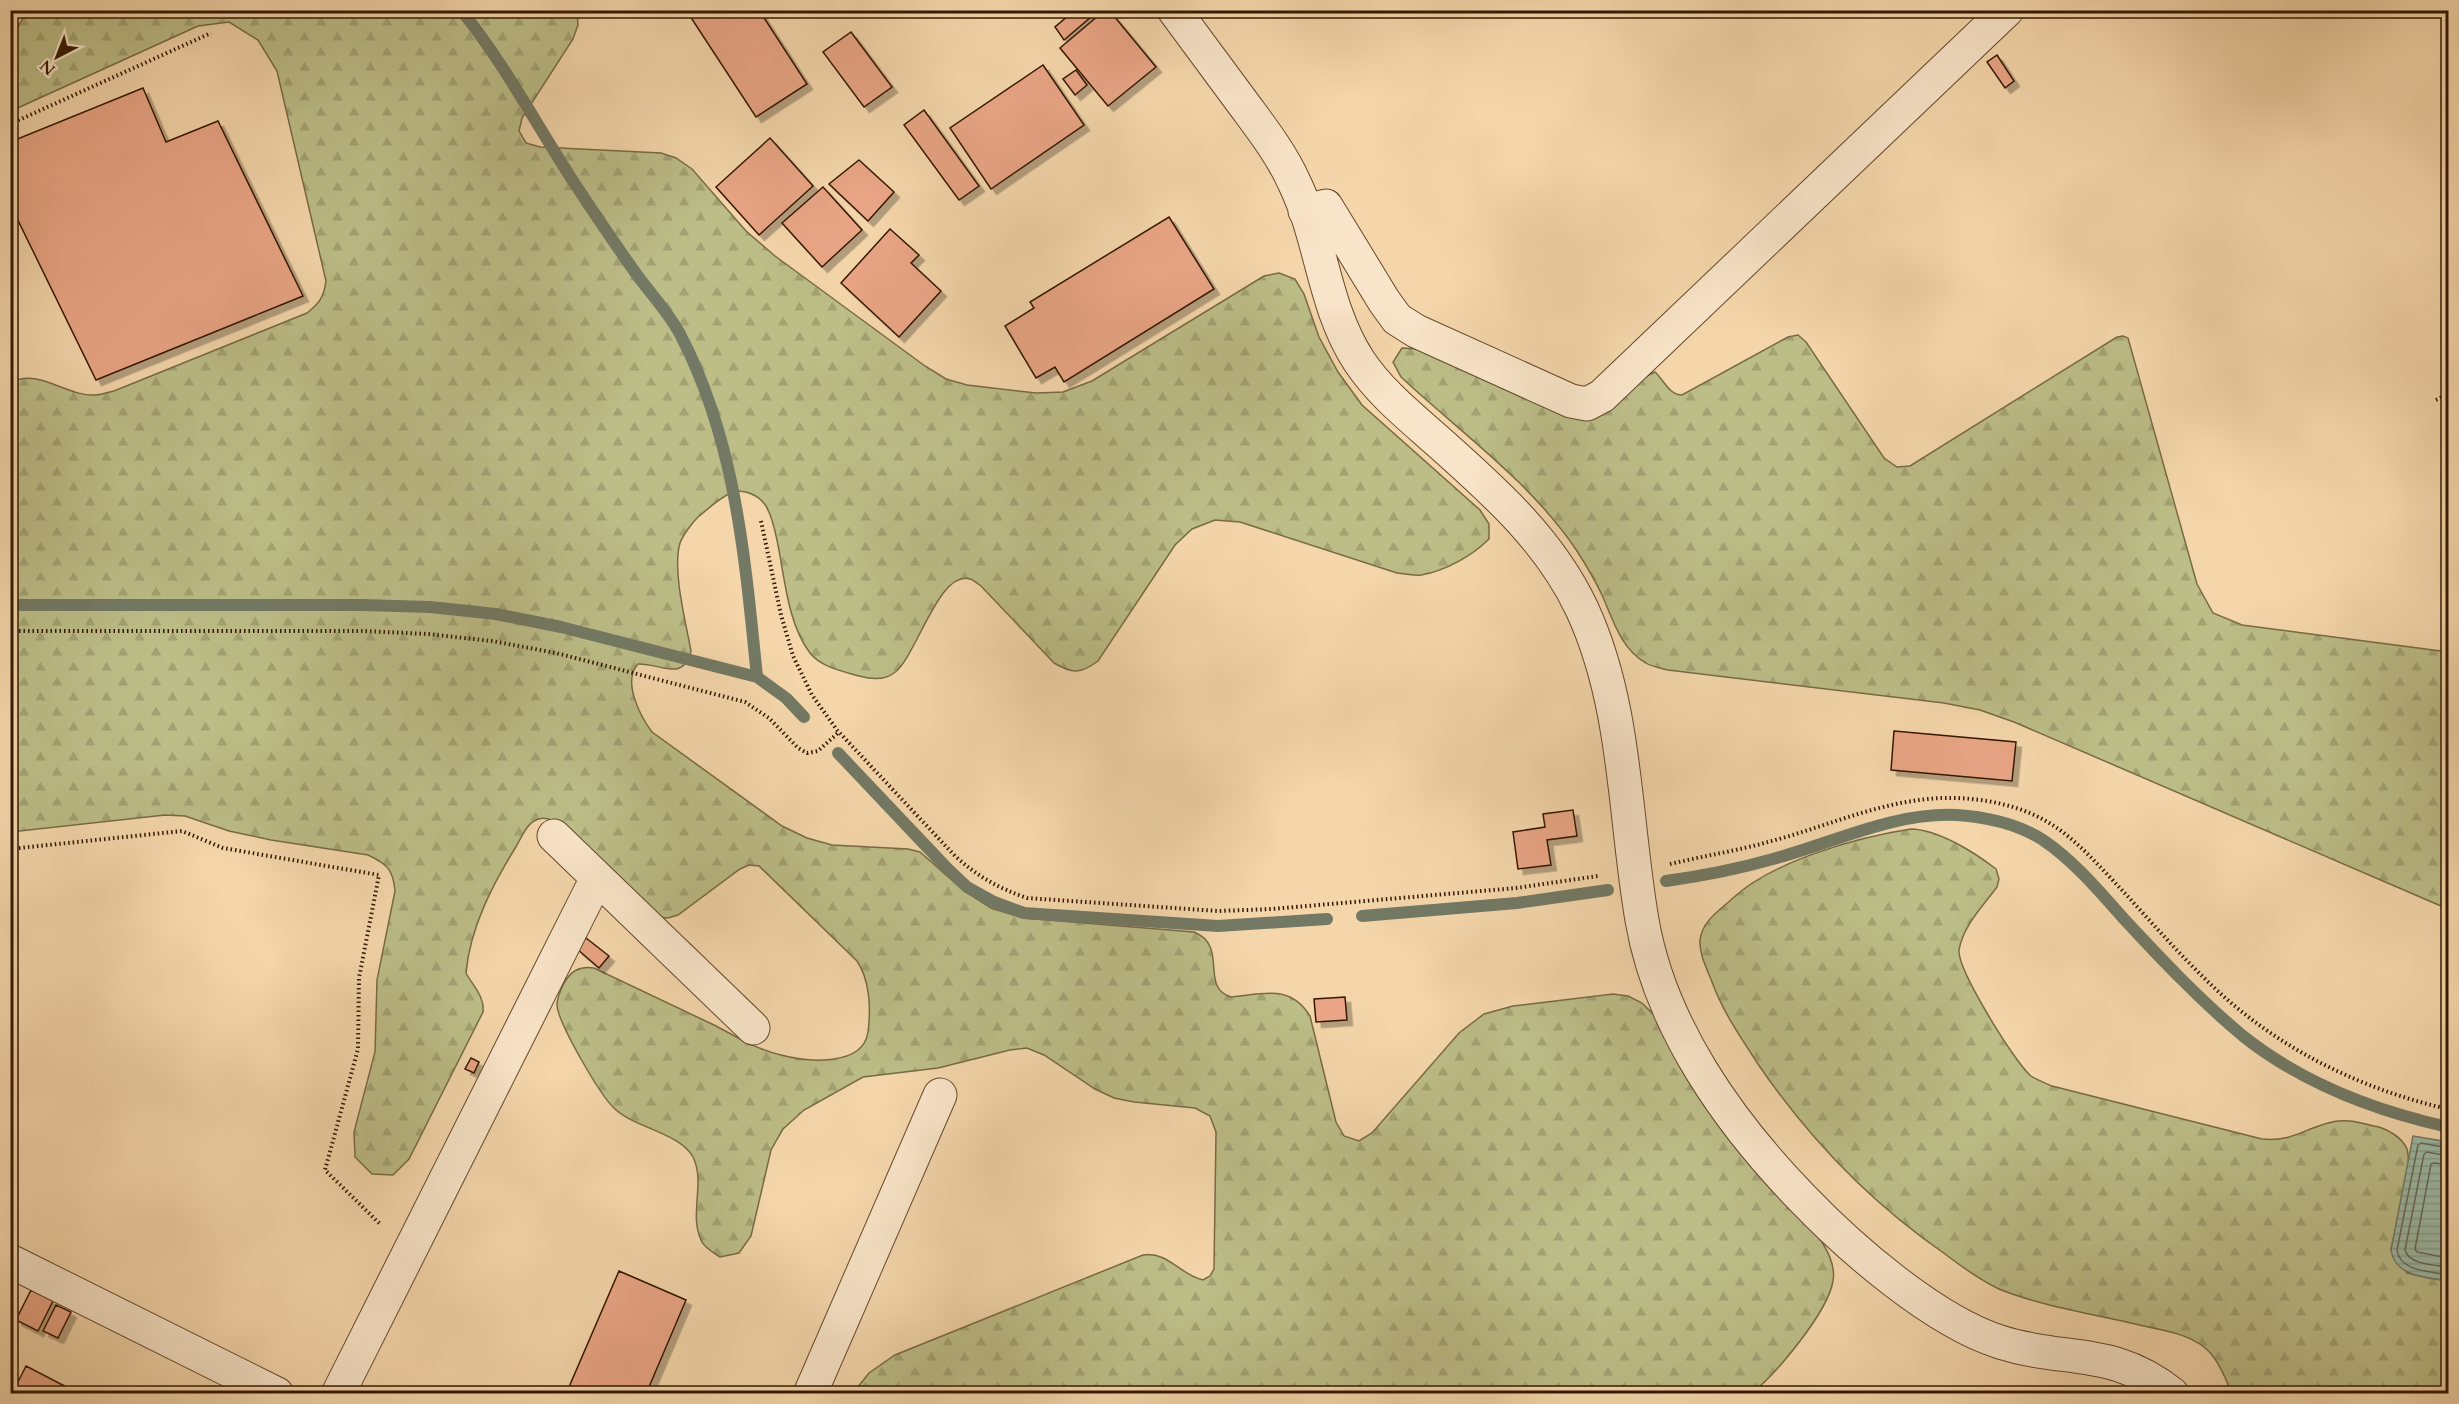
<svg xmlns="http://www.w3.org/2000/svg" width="2459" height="1404" font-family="Cardo,serif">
<defs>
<pattern id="forest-firs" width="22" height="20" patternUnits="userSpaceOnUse" patternTransform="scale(1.5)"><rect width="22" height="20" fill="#bcbd87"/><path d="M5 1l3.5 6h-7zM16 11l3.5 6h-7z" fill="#a2a273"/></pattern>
<pattern id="water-rules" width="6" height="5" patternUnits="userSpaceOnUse" patternTransform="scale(1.5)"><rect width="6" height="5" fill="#9cb9a5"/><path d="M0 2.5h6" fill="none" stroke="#879e8c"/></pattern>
<filter id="shadow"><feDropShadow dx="5.5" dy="5.5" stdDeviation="0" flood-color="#0004"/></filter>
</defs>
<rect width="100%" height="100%" fill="#f4d6aa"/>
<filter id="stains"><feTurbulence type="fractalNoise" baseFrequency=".00333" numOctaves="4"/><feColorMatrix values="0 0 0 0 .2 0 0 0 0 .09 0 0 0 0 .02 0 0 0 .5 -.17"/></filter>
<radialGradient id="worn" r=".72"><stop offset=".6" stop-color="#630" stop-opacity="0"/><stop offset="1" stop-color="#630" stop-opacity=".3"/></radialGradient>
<path fill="url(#forest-firs)" stroke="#786a44" stroke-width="1.5" d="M27 11H577L578 25 573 39 522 118 519 131 526 143 540 147 661 153 676 158 692 169 746 231 775 256 925 366 946 379 967 385 1036 393 1063 392 1092 381 1264 276 1279 273 1295 279 1304 294 1319 337 1338 372 1362 405 1480 510 1489 524V539C1472 556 1445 571 1421 575 1414 576 1405 574 1397 573L1240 522 1215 520 1192 529 1175 545 1098 661C1080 674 1073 674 1054 663L981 586C978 584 974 580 970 579 939 569 916 658 894 673 884 681 870 679 859 676 842 671 821 667 810 653 788 624 785 580 778 545 775 531 773 518 766 506 759 495 743 488 731 493 719 498 708 509 698 517 692 523 683 535 680 543 672 570 686 623 691 651 683 683 661 663 638 664 622 681 640 716 652 732L782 826 807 838 832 845 908 849 920 852 964 891 991 908 1023 918 1194 932C1229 946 1199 987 1231 997 1264 994 1290 984 1310 1016L1336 1122 1344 1136 1359 1141 1372 1133 1459 1033 1484 1014 1513 1006 1613 994 1628 996 1642 1003 1654 1015 1687 1075 1817 1234C1826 1248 1836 1264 1833 1281 1828 1312 1776 1374 1752 1393H853L869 1373 895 1355 1143 1255C1168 1251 1180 1275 1203 1280L1210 1276 1214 1269 1216 1132 1210 1116 1195 1108 1134 1102 1114 1098 1095 1089 1044 1055 1027 1048 1010 1050 938 1068 863 1077 804 1110 783 1129 771 1150 751 1236 739 1253 720 1257C714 1253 705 1248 702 1242 688 1216 706 1183 693 1157 680 1133 635 1128 615 1109 601 1097 558 1023 557 1005 557 998 561 989 564 983 571 971 579 966 594 968 634 987 674 1006 714 1025 735 1036 758 1050 781 1055 807 1062 863 1067 868 1032 871 1009 870 980 857 961L759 866 749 865 740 869 678 915 668 918 658 917 558 824C551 820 545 816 536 820 527 824 522 836 517 845 493 884 470 927 466 973 473 986 485 997 483 1012L409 1159 393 1175 372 1174 355 1157 354 1132 375 1052 377 980 395 891C393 869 387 864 368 855L271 840 229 831 185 816 165 815 11 832V383C36 367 68 397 95 395 101 395 108 392 114 391L307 313C320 303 324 296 326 281L277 71 258 40 229 22 198 26 11 111V39Z
M1798 335 1806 342 1884 458 1897 467 1910 466 2117 337 2123 336 2128 338 2197 584 2213 613 2242 625 2448 652V909L2014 722 1980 710 1944 703 1668 670C1661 668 1652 667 1646 663 1621 649 1613 620 1602 595 1595 580 1586 565 1577 551 1531 482 1461 433 1401 377L1393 362 1402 348 1419 349 1566 415 1655 372C1664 380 1669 395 1682 395L1788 337Z
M1911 829C1939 830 1974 852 1996 869L1999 879 1997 887C1983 906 1963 926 1959 950 1957 969 2015 1063 2031 1076 2037 1080 2045 1083 2052 1086L2262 1139C2291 1142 2302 1130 2328 1123 2344 1118 2358 1122 2374 1126 2386 1128 2402 1137 2407 1149 2413 1167 2396 1228 2391 1249L2407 1273 2448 1281V1393H2232C2225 1378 2218 1358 2204 1347 2187 1334 2164 1330 2144 1326 2099 1315 2040 1306 1999 1289 1980 1280 1962 1267 1945 1254 1871 1203 1809 1139 1758 1064 1741 1038 1723 1012 1712 982 1707 969 1699 954 1700 940 1702 921 1720 910 1733 898 1773 861 1858 837 1911 829Z"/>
<path fill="url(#water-rules)" stroke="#737964" stroke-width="1.5" d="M2413 1136 2448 1142V1281C2426 1277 2395 1277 2391 1250Z"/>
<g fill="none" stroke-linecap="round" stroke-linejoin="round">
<path stroke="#686854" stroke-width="1.5" d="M2448 1148 2421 1143 2418 1145 2397 1250C2400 1272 2431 1271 2448 1275
M2448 1156 2427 1152 2424 1154 2405 1250C2409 1265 2436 1265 2448 1267
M2448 1165 2434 1163 2431 1164 2415 1249 2417 1252 2448 1258"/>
<path stroke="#737964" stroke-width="12" d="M461 10C504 63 536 124 573 181 594 213 615 244 637 275 651 294 669 313 680 334 736 441 745 559 757 677
M10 605H363L430 607 496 614 561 627 757 677 786 698 804 717
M838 753 945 866 967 887 994 902 1024 913 1218 926 1327 919
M1666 881C1702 876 1738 869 1773 859 1833 843 1893 812 1957 815 1986 817 2018 824 2043 840 2074 861 2099 891 2124 919 2162 960 2200 1000 2243 1036 2302 1083 2376 1111 2448 1127
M1362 916 1517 903 1608 890"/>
</g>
<path fill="#e9a585" stroke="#351802" stroke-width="1.5" filter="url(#shadow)" d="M686 10H759L807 84 756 117Z
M1075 10H1088L1092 16 1064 40 1055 27Z
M1105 10H1109L1156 67 1108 106 1060 48Z
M851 32 892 87 864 107 823 52Z
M1997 55 2014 81 2005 88 1987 62Z
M1043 65 1084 125 991 189 950 128Z
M1076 70 1087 85 1075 95 1063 79Z
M143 88 166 142 218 121 303 296 96 380 10 204V142Z
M924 110 979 186 959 200 904 125Z
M770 138 813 186 759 235 716 187Z
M859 160 894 192 868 221 829 184Z
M823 187 862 230 822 267 782 223Z
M1169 217 1214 289 1064 382 1055 367 1036 378 1005 326 1034 308 1030 302Z
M890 229 919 255 911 263 941 291 899 337 841 283Z
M1894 731 2016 742 2012 781 1891 770Z
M1573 810 1577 836 1547 840 1551 865 1518 869 1513 832 1545 827 1543 814Z
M586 938 609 956 599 968 577 949Z
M1345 997 1347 1020 1316 1022 1314 999Z
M471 1058 479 1062 474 1073 465 1069Z
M619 1271 686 1300 646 1394H566Z
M31 1290 53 1301 38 1331 16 1320Z
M56 1305 71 1312 58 1338 43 1331Z
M26 1366 80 1394H12Z"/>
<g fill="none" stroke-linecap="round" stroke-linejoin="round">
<defs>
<path id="minor" d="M1174 10C1198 42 1221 74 1245 106 1262 129 1282 155 1294 182 1322 239 1323 306 1359 361 1381 394 1412 418 1441 444 1496 493 1550 541 1582 609 1627 706 1624 816 1642 920 1660 1026 1729 1123 1803 1199 1851 1249 1934 1321 2000 1342 2065 1363 2112 1346 2172 1394
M1305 211 1326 206 1384 301 1397 319 1416 331 1571 401 1587 404 1602 396 2007 10
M554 836 753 1028
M10 1261 277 1394
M338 1394 597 878
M810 1394 940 1095"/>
</defs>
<use href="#minor" stroke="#65482c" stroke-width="35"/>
<path stroke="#351802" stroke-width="4" stroke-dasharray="1.5 3" stroke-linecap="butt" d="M10 124 211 33
M2436 400 2448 394
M761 521 781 615 793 656 812 695 837 730 955 856C977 876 998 888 1027 898L1218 911 1272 909 1516 888 1598 876
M10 631H363L428 634 492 641 556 653 745 702 769 718 798 748 807 753 818 751 839 732
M10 849 182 831 223 848 379 875 359 978 358 1049 325 1170 381 1225
M1670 864C1703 856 1736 851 1768 842 1830 826 1890 796 1956 798 1989 799 2024 807 2051 824 2078 841 2099 866 2121 889 2153 924 2185 961 2221 994 2285 1052 2364 1090 2448 1109"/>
<use href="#minor" stroke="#f8e4c8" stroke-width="33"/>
</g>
<rect width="2459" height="1404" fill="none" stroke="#f4d6aa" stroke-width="36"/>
<rect x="12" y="12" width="2435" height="1380" fill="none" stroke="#351802" stroke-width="3"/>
<rect x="18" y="18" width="2423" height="1368" fill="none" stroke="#351802" stroke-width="1.5"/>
<g transform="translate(57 57) rotate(222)" stroke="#f8e4c8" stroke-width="4.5" paint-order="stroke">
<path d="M0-4.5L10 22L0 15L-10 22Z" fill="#351802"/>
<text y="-9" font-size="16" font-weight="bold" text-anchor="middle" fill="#351802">N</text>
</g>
<rect width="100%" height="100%" filter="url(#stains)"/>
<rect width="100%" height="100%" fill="url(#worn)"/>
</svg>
